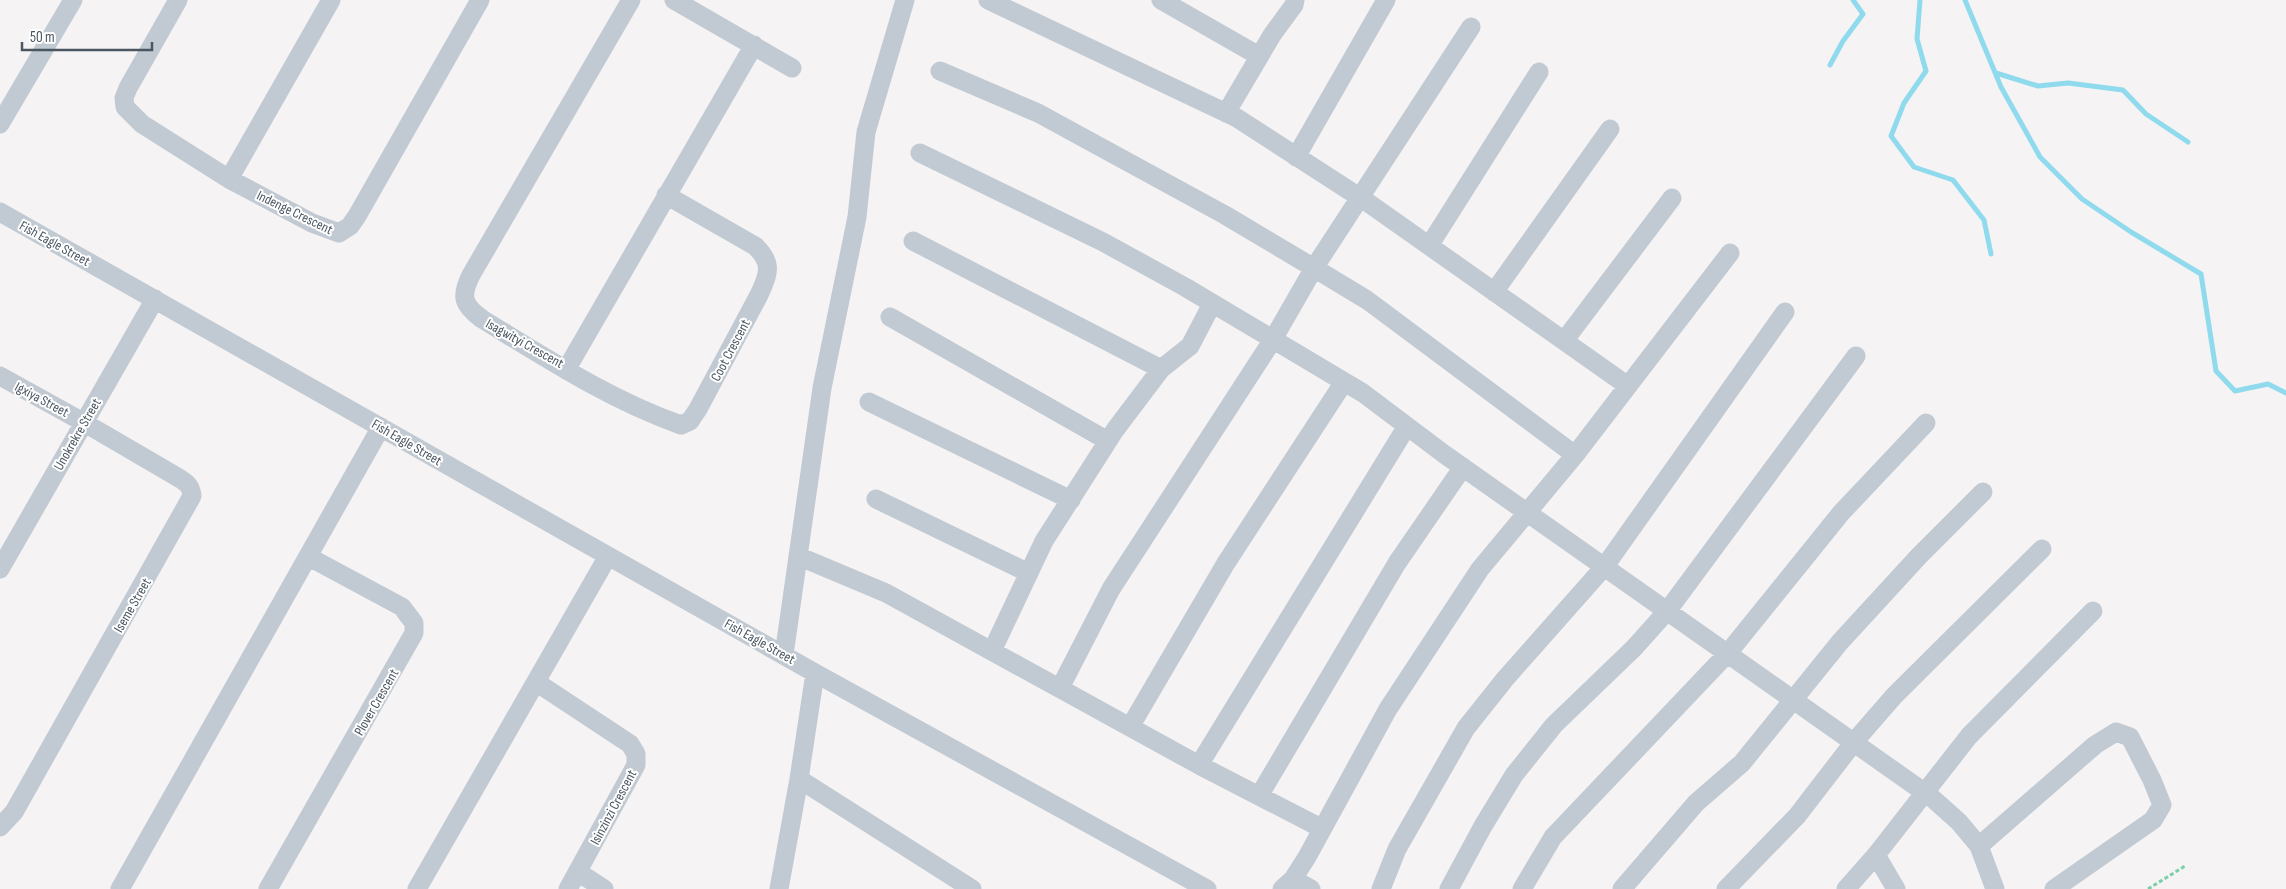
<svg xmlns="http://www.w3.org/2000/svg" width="2286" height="889" font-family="'Sofia Sans Condensed',sans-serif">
<rect width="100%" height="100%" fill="#f5f3f3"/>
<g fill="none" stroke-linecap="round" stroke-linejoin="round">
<path stroke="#90daee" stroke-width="5" d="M1920 0 1917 39 1926 71 1904 103 1891 136 1914 167 1953 180 1984 220 1991 254
M1965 0 2001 87 2040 157 2082 199 2131 232 2201 274 2216 371 2235 391 2268 384 2286 393
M1830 65 1843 41 1863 14 1853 0
M1996 73 2038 86 2068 83 2123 90 2146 114 2188 142"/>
<path stroke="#7ad0a6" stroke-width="3" stroke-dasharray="4 2.5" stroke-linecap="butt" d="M2148 889 2185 866"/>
<path stroke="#c1cad2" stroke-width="19" d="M178 0 128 88 124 98 125 107 142 124 229 179 312 223 339 233 350 226 357 216 480 0
M631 0 471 275C460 297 463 305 482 319 546 358 610 400 681 425L690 421 698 409 759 295C769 274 773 263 755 246L666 195
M674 0 792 68
M988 0 1237 118 1367 202 1628 386
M1161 0 1259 56
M940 71 1038 113 1225 215 1314 268 1367 300 1575 455
M1226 113 1272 35 1294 5 1295 0
M0 124 73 0
M920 153 1103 242 1185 287 1363 393 1444 454 1931 797 1959 822 1979 846 1995 889
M1296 157 1386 0
M229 179 331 0
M0 212 815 673 1207 889
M913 241 1161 369
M1429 246 1539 72
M1494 292 1610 129
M890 317 1108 441
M1564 341 1672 198
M566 370 754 45
M0 376 83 422 179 478C187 483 191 486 192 496L14 812 0 827
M869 402 1071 500
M876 499 1029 573
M798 556 886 593 1199 765 1321 828
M0 569 155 299
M992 651 1044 541 1115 430 1161 369 1190 346 1212 304
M784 655 822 388 857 217 866 132 905 0
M536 682 630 744 636 754V765L568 889
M1060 688 1111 589 1272 341 1314 268 1471 27
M1130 727 1226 563 1344 382
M1199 765 1407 426
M799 779 972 889
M1259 796 1397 563 1463 467
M1979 846 2095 745 2116 732 2130 737 2152 780 2162 805 2153 820 2054 889
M1876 855 1896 889
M578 872 604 889
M1293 879 1311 889
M120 889 381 427
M268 889 414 633V623L402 607 309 557
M417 889 608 556
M779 889 799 779 815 673
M1282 889 1293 879 1307 857 1388 709 1480 569 1575 455 1730 253
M1381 889 1397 849 1466 728 1505 679 1605 566 1785 312
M1449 889 1483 826 1514 775 1554 725 1634 648 1668 610 1856 356
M1522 889 1553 837 1728 653 1841 513 1926 423
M1622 889 1696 803 1742 763 1840 642 1919 556 1983 492
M1726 889 1797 816 1854 742 1894 696 2042 549
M1846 889 1876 855 1969 736 2093 611"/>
</g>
<g text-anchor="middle" stroke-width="4" stroke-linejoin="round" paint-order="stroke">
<g font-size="14" fill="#4a5661" stroke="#fff">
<text transform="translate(295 212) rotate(26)" y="5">Indenge Crescent</text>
<text transform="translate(55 243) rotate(29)" y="5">Fish Eagle Street</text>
<text transform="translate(525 343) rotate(29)" y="5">Isagwityi Crescent</text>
<text transform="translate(730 350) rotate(-62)" y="5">Coot Crescent</text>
<text transform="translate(42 399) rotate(28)" y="5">Igxiya Street</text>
<text transform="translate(77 434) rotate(-60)" y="5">Unokrekre Street</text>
<text transform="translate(407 442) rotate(30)" y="5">Fish Eagle Street</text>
<text transform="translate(132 605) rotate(-60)" y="5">Iseme Street</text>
<text transform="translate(760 641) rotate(29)" y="5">Fish Eagle Street</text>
<text transform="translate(376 702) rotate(-60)" y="5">Plover Crescent</text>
<text transform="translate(613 807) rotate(-62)" y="5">Isinzinzi Crescent</text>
</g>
</g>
<path d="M22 42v8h130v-8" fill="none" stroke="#4a5661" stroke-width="2.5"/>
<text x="30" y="42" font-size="15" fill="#4a5661" stroke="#ffffff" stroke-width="4" paint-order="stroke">50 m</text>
</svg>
